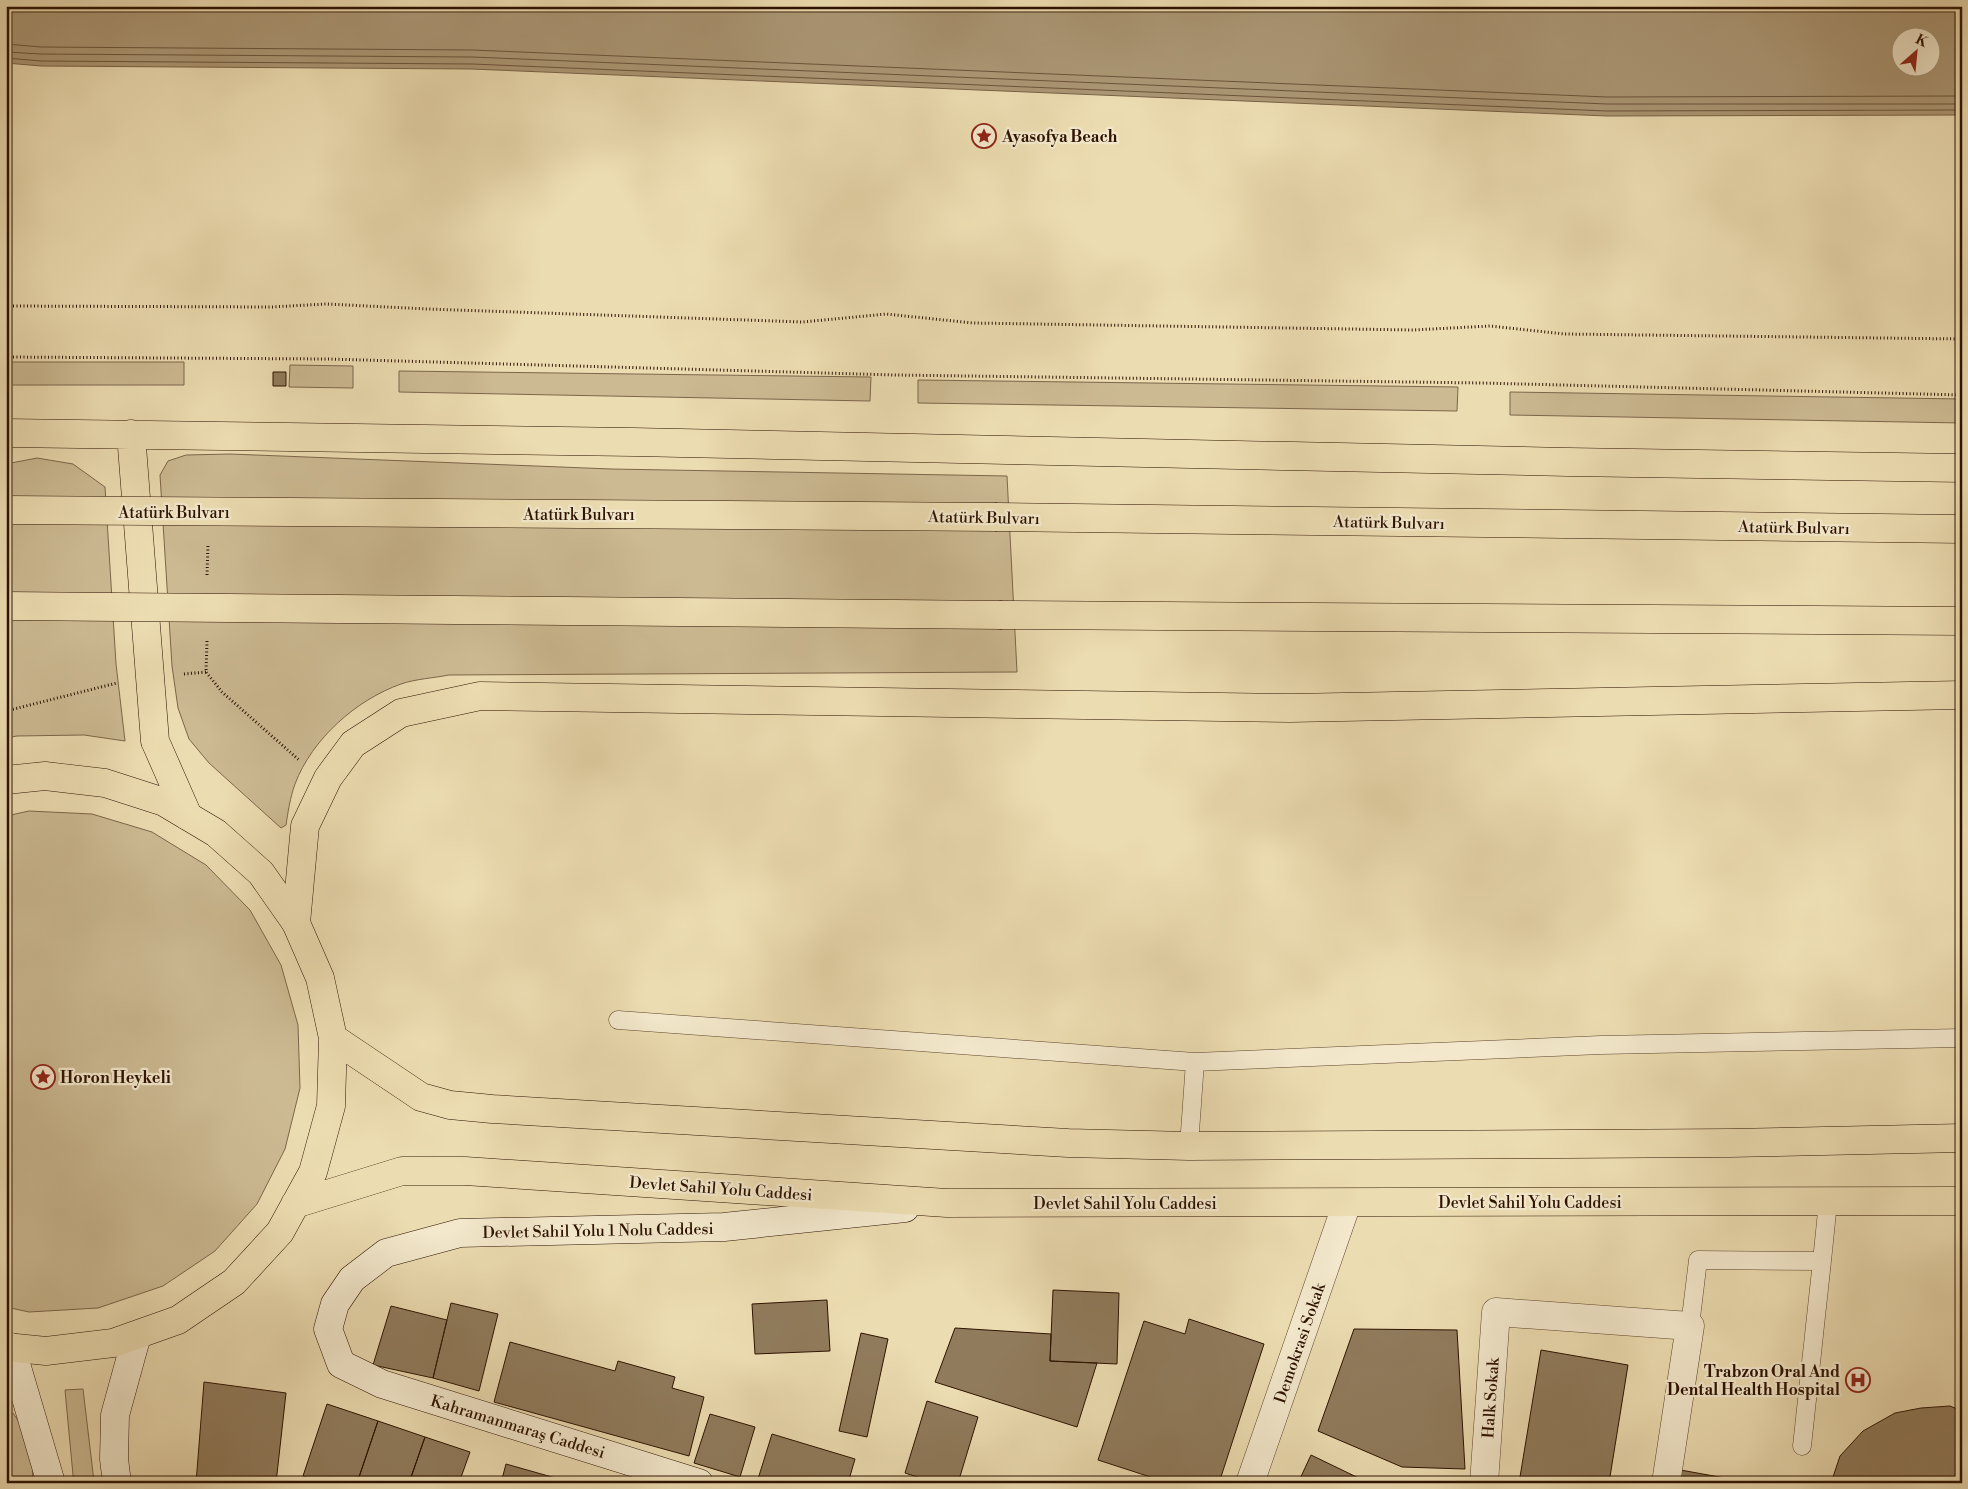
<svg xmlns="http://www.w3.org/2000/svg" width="1968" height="1489" font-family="'Libre Bodoni',serif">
<rect width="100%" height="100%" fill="#ecdcb1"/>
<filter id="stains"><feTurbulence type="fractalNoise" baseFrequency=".004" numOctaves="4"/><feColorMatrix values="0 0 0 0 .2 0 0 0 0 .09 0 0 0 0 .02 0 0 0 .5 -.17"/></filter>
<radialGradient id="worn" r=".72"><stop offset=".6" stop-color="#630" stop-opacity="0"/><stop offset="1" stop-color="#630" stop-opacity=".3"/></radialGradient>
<path fill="#ccba93" stroke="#7c664a" d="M6 362H184V385H6Z
M290 365 353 366V388L289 387Z
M399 371 871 377 870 401 399 392Z
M918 380 1458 387 1457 411 918 403Z
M1510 392 1962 399V423L1510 415Z
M230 454 611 469 1007 476 1017 672 449 675C434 678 415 679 401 684 356 700 312 739 295 784 290 798 288 812 286 825L281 828 209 763 189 739 178 708 172 666 160 475 168 461 186 455Z
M37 458 73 464 105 487 116 664 125 741 84 735 17 736 6 738V464Z
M29 811 92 814 152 832 206 865 250 910 281 965 298 1025 300 1088 285 1149 257 1204 215 1251 163 1286 98 1308 29 1312 6 1307V816Z
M83 1389 93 1473 94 1483H74L73 1475 65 1390Z
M6 1404 21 1424 33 1469 32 1483H6Z"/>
<path fill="#ab9775" stroke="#796246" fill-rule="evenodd" d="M6 6H1962V115L1607 116 471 69 41 66 6 63ZM1900 38H1930V68H1900Z"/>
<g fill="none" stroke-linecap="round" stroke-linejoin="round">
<path stroke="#6c543a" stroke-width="1" d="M6 44 41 47 472 50 1607 97 1962 96
M6 52 41 54 472 57 1607 104H1962
M6 58 41 61 472 64 1607 111 1962 110"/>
</g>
<path fill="#907b5c" stroke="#2d1200" d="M273 372H286V386H273Z
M1053 1290 1119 1293 1117 1364 1050 1361Z
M827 1300 830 1351 755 1354 752 1304Z
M451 1303 498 1314 479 1391 433 1378Z
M391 1306 447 1320 433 1378 373 1365Z
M1189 1319 1264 1344 1219 1483H1169L1098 1460 1144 1321 1185 1334Z
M955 1328 1051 1334 1050 1361 1097 1363 1077 1427 935 1382Z
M1354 1329 1457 1330 1465 1469 1402 1467 1318 1431Z
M861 1333 888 1339 867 1437 839 1431Z
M510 1342 615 1371 618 1361 675 1377 672 1388 704 1397 689 1456 494 1402Z
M1541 1350 1628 1365 1609 1483H1519Z
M204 1382 286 1393 276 1483H196Z
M927 1401 978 1417 958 1483H936L905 1473Z
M327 1404 378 1421 357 1483H322L303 1476Z
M1950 1406 1962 1411V1483H1831L1840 1456 1863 1431 1895 1413 1921 1408Z
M710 1414 755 1427 740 1477 694 1463Z
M378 1421 425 1437 409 1483H357Z
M772 1434 855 1459 848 1483H769L758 1479Z
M425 1437 470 1452 459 1483H409Z
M1311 1455 1369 1483H1298Z
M506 1464 559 1479 558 1483H501Z
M1675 1469 1736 1480 1735 1483H1672Z"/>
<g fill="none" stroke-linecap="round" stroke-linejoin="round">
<defs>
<path id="lane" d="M618 1020 1195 1062
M1189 1146 1195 1062 1601 1045 1962 1038
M1822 1261 1828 1202
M1690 1326 1698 1260 1822 1261 1802 1446"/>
<path id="street" d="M1250 1483 1347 1203
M1484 1483 1496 1312 1690 1326 1666 1483"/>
<path id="secondary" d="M11 1347 51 1483
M117 1483 114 1459 115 1415 137 1335
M699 1483 382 1384 341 1364 328 1329 335 1304 352 1279 386 1253 460 1233 724 1227 905 1208"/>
<path id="primary" d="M6 780 45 776 105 783 164 802 216 833 261 873 296 923 320 978 333 1038 331 1106 313 1172 280 1232 234 1282 178 1320 113 1343 46 1351 6 1347
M333 1038 421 1097 450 1105 492 1109 1068 1143 1189 1146 1730 1143 1962 1138
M295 1204 402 1171H465L947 1203 1962 1201"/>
<path id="highway" d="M6 433 633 442 1568 462 1962 468
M131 434 155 741 188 816
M997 517 1962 529
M1002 615 1962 621
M296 923 305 826 328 778 353 744 401 713 480 696 1290 708 1962 695"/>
</defs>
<use href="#lane" stroke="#5d442c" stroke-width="19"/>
<use href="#street" stroke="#5d442c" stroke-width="29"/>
<use href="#secondary" stroke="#2d1200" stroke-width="29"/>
<use href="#primary" stroke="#2d1200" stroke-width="29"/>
<use href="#highway" stroke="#2d1200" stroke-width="29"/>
<path stroke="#2d1200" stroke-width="3" stroke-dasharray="1 2.5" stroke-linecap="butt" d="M6 306 271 307 326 304 428 309 803 322 886 314 973 323 1413 330 1490 326 1565 334 1962 339
M6 357 328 359 895 375 1482 383 1962 395
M207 575 208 544
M207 641 206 672 222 692 299 760
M184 674 206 672
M6 711 117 683"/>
<use href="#lane" stroke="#f3e8cc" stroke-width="18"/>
<use href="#street" stroke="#f3e8cc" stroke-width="28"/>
<use href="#secondary" stroke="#f3e8cc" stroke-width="28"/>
<use href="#primary" stroke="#ecdcb1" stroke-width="28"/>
<use href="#highway" stroke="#ecdcb1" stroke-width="28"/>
<defs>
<path id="highway-bridge" d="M6 510 997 517
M6 606 1002 615"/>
</defs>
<use href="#highway-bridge" stroke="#2d1200" stroke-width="29" stroke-linecap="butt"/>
<use href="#highway-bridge" stroke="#ecdcb1" stroke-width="28"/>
</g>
<defs>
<symbol id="sight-ring" viewBox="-11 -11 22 22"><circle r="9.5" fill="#f3e8cc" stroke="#8f2418" stroke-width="1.5"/><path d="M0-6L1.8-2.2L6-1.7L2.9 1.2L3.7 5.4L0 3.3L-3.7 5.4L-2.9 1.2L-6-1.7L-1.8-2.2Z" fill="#8f2418"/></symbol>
<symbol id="hospital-ring" viewBox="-11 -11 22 22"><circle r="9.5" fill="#f3e8cc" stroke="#8f2418" stroke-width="1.5"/><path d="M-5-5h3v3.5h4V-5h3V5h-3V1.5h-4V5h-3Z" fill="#8f2418"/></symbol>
</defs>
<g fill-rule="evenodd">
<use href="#sight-ring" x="970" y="122" width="28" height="28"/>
<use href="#sight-ring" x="29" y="1063" width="28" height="28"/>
<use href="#hospital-ring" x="1844" y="1366" width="28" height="28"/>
</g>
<g text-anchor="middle" stroke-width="4.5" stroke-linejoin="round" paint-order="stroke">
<g font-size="16" font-weight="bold" fill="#2d1200" stroke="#f3e8cc" text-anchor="start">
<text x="1002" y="142">Ayasofya Beach</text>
<text x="60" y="1083">Horon Heykeli</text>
<text x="1840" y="1377" text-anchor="end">Trabzon Oral And<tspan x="1840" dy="18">Dental Health Hospital</tspan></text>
</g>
<g font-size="16" fill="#2d1200" stroke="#f3e8cc">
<text x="174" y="518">Atatürk Bulvarı</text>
<text x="579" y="520">Atatürk Bulvarı</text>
<text transform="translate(984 517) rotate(1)" y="6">Atatürk Bulvarı</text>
<text transform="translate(1389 522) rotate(1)" y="6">Atatürk Bulvarı</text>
<text transform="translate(1794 527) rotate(1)" y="6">Atatürk Bulvarı</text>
<text transform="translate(721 1188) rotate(4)" y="6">Devlet Sahil Yolu Caddesi</text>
<text x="1530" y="1208">Devlet Sahil Yolu Caddesi</text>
<text x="1125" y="1209">Devlet Sahil Yolu Caddesi</text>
<text transform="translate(598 1230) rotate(-1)" y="6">Devlet Sahil Yolu 1 Nolu Caddesi</text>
<text transform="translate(1299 1343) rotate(-71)" y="6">Demokrasi Sokak</text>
<text transform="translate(1490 1398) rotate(-86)" y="6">Halk Sokak</text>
<text transform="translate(518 1426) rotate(17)" y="6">Kahramanmaraş Caddesi</text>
</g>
</g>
<rect width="1968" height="1489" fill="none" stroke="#ecdcb1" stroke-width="25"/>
<rect x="8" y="8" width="1953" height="1474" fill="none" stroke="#2d1200" stroke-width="2.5"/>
<rect x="12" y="12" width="1943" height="1464" fill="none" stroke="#2d1200"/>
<g transform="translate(1916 52) rotate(27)"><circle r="24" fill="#f3e8cc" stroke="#a4927a"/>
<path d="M0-4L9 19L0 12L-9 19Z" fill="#8f2418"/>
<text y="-8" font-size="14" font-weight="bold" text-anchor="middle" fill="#2d1200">K</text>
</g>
<rect width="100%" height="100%" filter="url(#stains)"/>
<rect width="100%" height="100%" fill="url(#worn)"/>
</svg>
